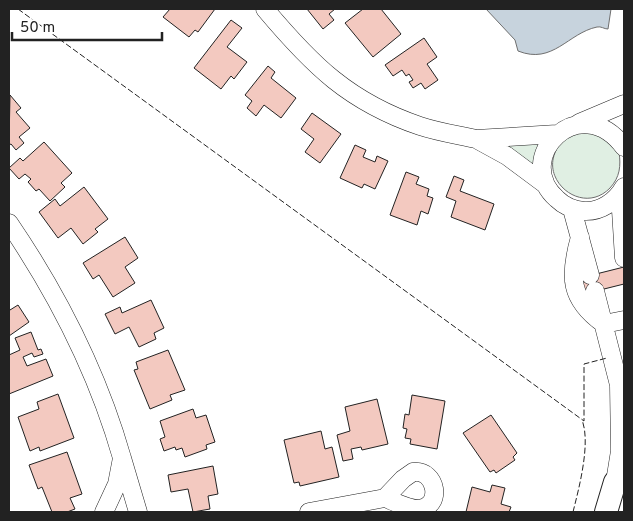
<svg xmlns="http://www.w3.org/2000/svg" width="633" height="521" font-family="Overpass,sans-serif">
<rect width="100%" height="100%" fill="#fff"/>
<path fill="#e0efe3" stroke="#6f6f6f" d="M595 130 619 152C621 166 620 177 610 188 580 219 530 173 564 140 566 138 570 133 572 132 578 129 589 131 595 130Z
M540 138 534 165 500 144Z"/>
<path fill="#c7d3dd" stroke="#6f6f6f" d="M486 9H611L608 29C604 29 601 26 597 27 568 33 553 65 518 51L515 40Z"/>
<path fill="#f3c9c0" stroke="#222" d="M170 9H215L198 32 195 30 189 37 163 17Z
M307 9H335L329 14 334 20 323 29Z
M363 9H381L401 34 373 57 345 23Z
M231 20 242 28 227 47 247 62 234 79 231 76 221 89 194 68Z
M424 38 437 57 427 64 438 80 425 89 421 83 413 88 409 82 413 80 409 74 406 76 402 70 393 76 385 65Z
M268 66 275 72 271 78 296 98 281 118 264 105 256 116 247 108 252 101 245 95Z
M10 95 21 108 16 112 30 128 19 137 24 143 16 150 11 144 9 145Z
M312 113 341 134 320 163 305 152 314 139 301 129Z
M44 142 72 173 61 183 65 187 50 201 39 189 36 191 28 182 31 179 25 174 19 179 9 168 20 158 23 161Z
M355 145 366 150 363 157 375 162 377 156 388 161 375 189 364 184 362 188 340 178Z
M406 172 419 177 416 184 429 189 427 196 433 198 428 214 421 211 417 225 390 215Z
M454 176 464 180 460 191 494 204 485 230 451 217 456 201 446 197Z
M84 187 108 219 95 229 98 232 83 244 71 228 58 238 39 212 55 199 60 206Z
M125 237 138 258 125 267 135 283 113 297 99 275 93 279 83 263Z
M624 267V284L584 294 580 278Z
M151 300 164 328 154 333 156 339 139 347 129 327 115 334 105 314 120 307 122 313Z
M18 305 29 322 9 336V308L10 310Z
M31 332 38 350 41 349 43 354 34 357 32 353 23 357 27 366 46 359 53 376 9 394V355L20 350 15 338Z
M168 350 185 390 170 395 172 400 150 409 134 370 138 369 136 362Z
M58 394 74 438 40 451 39 447 30 451 18 417 39 409 37 402Z
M412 395 445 401 437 449 410 444 411 439 405 438 407 429 403 428 405 414 409 415Z
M377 399 388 444 362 450 361 447 351 449 353 459 343 461 337 435 350 431 345 407Z
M193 409 196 418 206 415 215 442 206 445 207 449 185 457 182 448 176 450 175 447 164 451 160 439 165 437 160 421Z
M491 415 517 453 513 457 515 460 496 473 494 470 490 472 463 433Z
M321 431 325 449 332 447 339 477 300 486 299 482 294 483 284 440Z
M67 452 82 494 70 498 75 509 67 512H52L42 487 38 489 29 465Z
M213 466 218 494 208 496 210 509 193 512 188 489 171 492 168 475Z
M492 485 505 488 501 504 511 507 509 512H466L472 487 490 492Z"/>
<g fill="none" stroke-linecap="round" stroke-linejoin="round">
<defs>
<path id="minor" d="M265 9C312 65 349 102 420 126 438 132 458 135 476 139
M579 123 624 104
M624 147C580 88 511 158 557 199 564 206 574 210 584 211 601 212 616 201 624 187
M546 185 507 156 476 139 557 134
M620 194 624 258
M572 209 590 275
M9 223C58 295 98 374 122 458
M580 237C569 276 569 299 604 324L624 320
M595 291 619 385 620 451 615 482
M413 472C437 469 443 507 419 509 408 509 395 502 385 498L403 479Z
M104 512 117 484 122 458 138 512
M309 512 385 498"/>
<path id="tertiary" d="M606 512 615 482 624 472"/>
</defs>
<use href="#minor" stroke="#222" stroke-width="19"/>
<use href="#tertiary" stroke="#222" stroke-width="24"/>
<use href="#minor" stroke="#fff" stroke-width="18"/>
<use href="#tertiary" stroke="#fff" stroke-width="22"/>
<path stroke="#222" stroke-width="1" stroke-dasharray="6 2.5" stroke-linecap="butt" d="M18 9 584 421V364L607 358
M573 512C579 488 591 443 582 420"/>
</g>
<rect width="633" height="521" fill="none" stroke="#222222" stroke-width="20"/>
<path d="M12 32v8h150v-8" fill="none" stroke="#222222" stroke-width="2.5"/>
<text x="20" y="32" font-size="15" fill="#222222" stroke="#ffffff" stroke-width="4" paint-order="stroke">50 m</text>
</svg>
